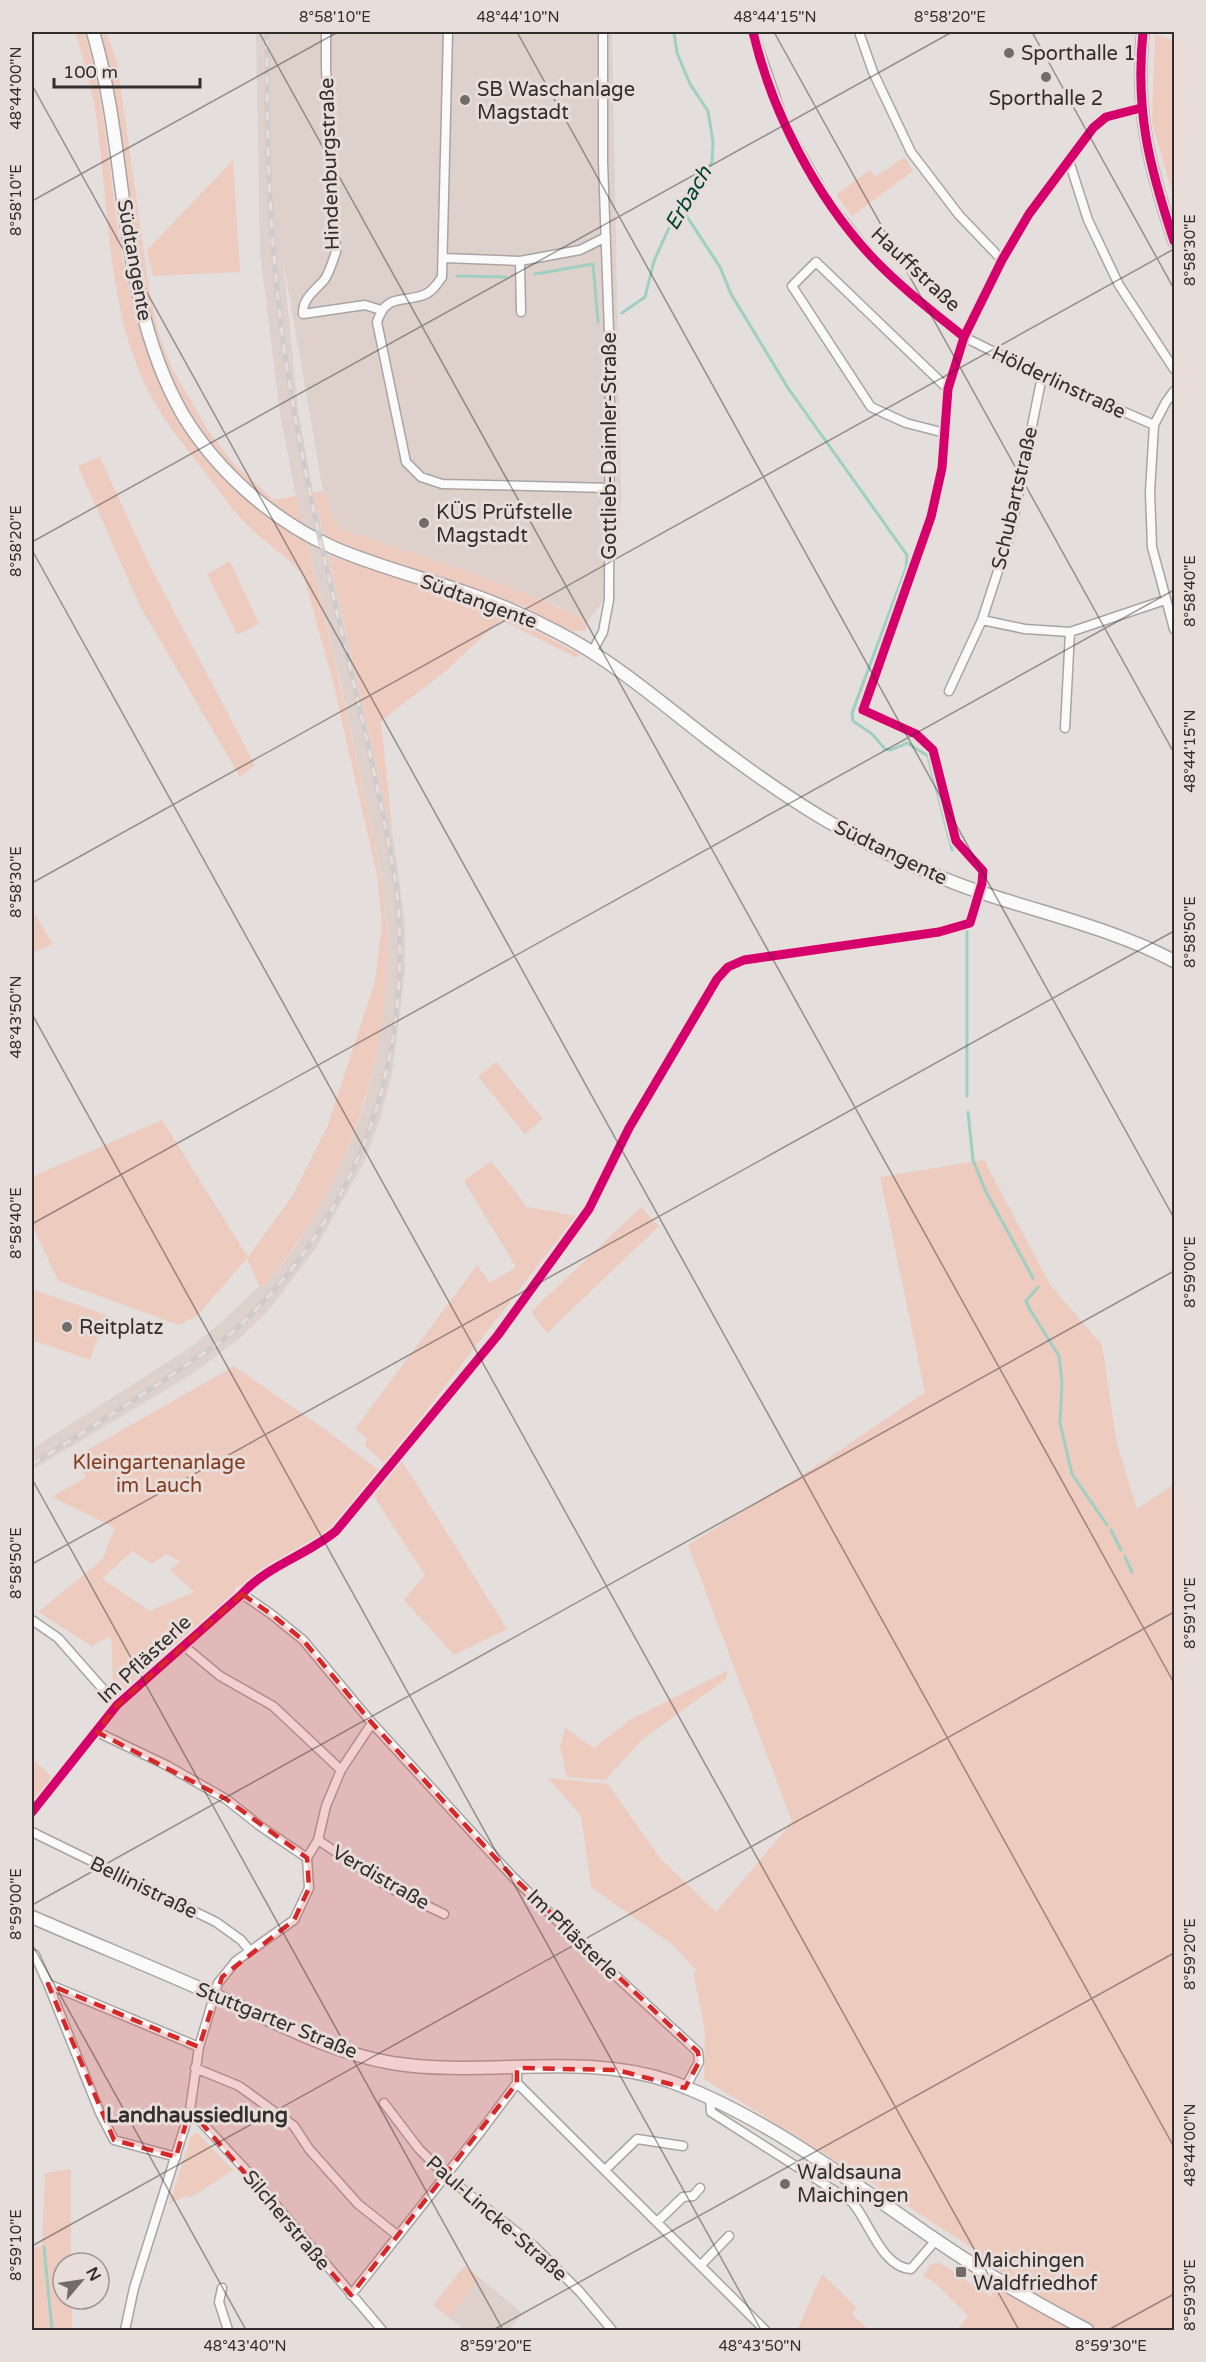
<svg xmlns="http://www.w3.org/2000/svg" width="1206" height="2362" font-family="'Varela Round',sans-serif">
<rect width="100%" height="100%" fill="#e4dedc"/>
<path fill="#ded1cc" d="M256 32H612L621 500 611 590 588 621 555 605 423 556 339 528 323 491 283 260 298 410 313 493 393 838 405 923V970L392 1074 379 1122 364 1162 316 1248 268 1311 241 1337 192 1374 32 1470V1449L188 1349 223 1321 259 1286 262 1287 280 1267 300 1240 351 1141 364 1105 373 1072 385 998 387 926 381 874 340 679 296 496 280 414 260 252Z
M480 2278 522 2313 509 2330H465L449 2318Z"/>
<path fill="#edccbf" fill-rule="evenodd" d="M75 32H84C107 104 109 180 122 255 137 339 167 426 231 486 254 508 280 526 307 543 327 624 345 704 362 786 372 832 383 877 386 924 395 1048 346 1195 262 1287L259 1286 247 1258 198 1315 179 1325 58 1281 32 1225V1177L162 1120 248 1257 293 1195 327 1127 375 981 382 925 377 875 333 682 304 577C289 557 268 545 250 528 234 513 221 493 207 475 188 450 167 426 152 398 107 318 109 205 96 115 92 87 83 59 75 32Z
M97 32H106L117 62 150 295 159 335 172 368 207 429 234 464 274 500 296 496 304 527C271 503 238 479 212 447 154 375 140 281 124 193 115 139 106 85 97 32Z
M1155 34 1174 41V198L1152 123Z
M905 157 913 171 852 216 836 195 870 170 875 177Z
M233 160 240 272 153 276 147 250Z
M100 457 150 566 255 765 240 777 140 606 78 466Z
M323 491 339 528C423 556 508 583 588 621L585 631H571L523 606 325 540 313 493Z
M328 555 471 600 511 617 579 654 577 658 501 620 442 674 381 721 393 838Z
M230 561 259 624 237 635 207 574Z
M35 914 53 944 32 953V915Z
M496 1062 543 1119 525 1134 478 1077Z
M984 1160 1051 1286 1102 1345 1117 1444 1137 1509 1174 1484V2330H957L968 2316 933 2281 923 2277 930 2265 939 2262 991 2297 1001 2267 883 2190 704 2079 705 2031 694 1976 696 1970 674 1946 591 1887 581 1816 548 1778 608 1784 660 1858 716 1912 792 1822 688 1545 829 1458 925 1392 880 1177Z
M491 1161 527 1207 576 1216 385 1464 365 1446 367 1439 355 1429 477 1265 490 1283 516 1267 464 1181Z
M641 1207 659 1226 547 1333 531 1312Z
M32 1289 106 1315 90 1360 32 1340Z
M234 1366 326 1430 387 1476 334 1536 235 1588 233 1599 125 1695 113 1685 111 1636 92 1646 38 1612 102 1560 115 1528 52 1497 86 1477 75 1457ZM132 1551 152 1564 166 1554 180 1561 170 1570 194 1592 150 1611 102 1579Z
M402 1461 507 1629 454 1655 404 1600 425 1575 373 1495Z
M727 1671V1678L642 1740 605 1780 567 1777 560 1746 565 1728 594 1748 630 1720Z
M32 1759 52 1777 32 1805Z
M197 2132 233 2170 195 2195 189 2198 187 2195 169 2204 191 2137Z
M71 2169V2263H63V2299H72V2330H32V2248L42 2246 45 2173Z
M464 2266 480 2278 449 2318 433 2305Z
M822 2274 856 2307 852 2314 869 2330H797Z"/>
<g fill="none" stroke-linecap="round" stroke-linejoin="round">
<path stroke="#9fcfc2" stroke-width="3" d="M682 209 720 267 731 294 788 388 907 555 906 568 852 713 853 721 872 734 885 749 891 750 907 743 928 756 952 850
M535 274 593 264 598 322
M457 276 506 277
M622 313 645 297 654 261 668 230 712 162 713 142 708 111 690 84 677 53 674 32
M967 928V1096
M968 1112 973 1160 985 1190 1033 1278
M1038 1287 1026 1301 1029 1308 1059 1356 1062 1382 1060 1423 1072 1474 1107 1525
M1111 1530 1121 1550
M1125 1557 1132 1572
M44 2247 52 2330"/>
<defs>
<path id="minor" d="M326 32V68L336 252C333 260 330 271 325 279 316 290 302 298 303 314L365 305 381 310
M448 32 442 277C438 283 433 291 426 294 402 304 387 292 377 322L406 462 421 477 442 484 610 488
M753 32 786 127 828 201 871 256 922 303 964 337 1042 376 1154 425
M859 32 873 72 911 152 959 215 1002 260
M1069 161 1088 220 1119 285 1174 369
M444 258 520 261 580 250 606 237
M520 261 521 312
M948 389 816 262 792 286 871 407 906 423 945 433 948 389 964 337 1002 260 1029 214 1093 128 1106 117 1141 108
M1174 391 1166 402 1154 425 1150 492 1152 547 1174 629
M982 620 1025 629 1070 632 1165 600
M592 652 603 632 609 600 610 361 603 162V32
M949 691 982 620 1011 531 1042 376
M1065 728 1070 632
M32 1620 58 1638 117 1705
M184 1646 220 1676 273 1706 341 1770
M97 1732 166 1765 226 1799 260 1826 307 1858
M32 1812 117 1705 242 1594 271 1614 303 1640 372 1723 512 1876 578 1941 698 2052 699 2062 685 2088
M32 1832 216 1922 241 1940 250 1951
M318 1840 390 1888 444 1914
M35 1955 48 1984 199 2047
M48 1984 100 2113 114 2140 176 2157
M195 2068 239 2086 294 2126 309 2149 358 2204 397 2235
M517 2083 765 2330
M710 2099 711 2112 852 2202C869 2221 882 2268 911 2269L936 2240
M384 2103 419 2149 446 2176 534 2246 580 2292 612 2330
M190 2110 246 2170 382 2330
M605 2170 637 2139 683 2146
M657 2222 683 2197 693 2196 700 2188
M701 2265 729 2236
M222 2288 219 2302 228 2330
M351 2295 481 2131 517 2083V2068
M125 2330 134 2288 190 2110 199 2047 218 1983 236 1961 294 1920 309 1888 307 1858 318 1840 326 1806 341 1770 372 1723"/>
<path id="tertiary" d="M1143 32C1135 111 1149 166 1174 241"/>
<path id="secondary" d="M93 32C130 157 116 299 183 415 217 471 272 520 332 547 375 566 420 577 464 592 496 603 527 616 557 632 612 660 659 701 708 739 751 772 796 804 843 830 890 856 941 880 992 896 1054 916 1117 931 1174 961
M32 1917C94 1944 157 1969 219 1997 274 2021 331 2053 392 2063 483 2078 580 2051 669 2081 759 2113 854 2183 933 2238 982 2272 1034 2302 1087 2330"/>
</defs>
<use href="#minor" stroke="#a9a4a3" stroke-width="11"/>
<use href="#tertiary" stroke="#a9a4a3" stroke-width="14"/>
<use href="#secondary" stroke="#a9a4a3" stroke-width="15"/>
<use href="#minor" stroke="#fbfafa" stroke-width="8"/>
<use href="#tertiary" stroke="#fbfafa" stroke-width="10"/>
<use href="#secondary" stroke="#fbfafa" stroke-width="12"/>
<defs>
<path id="rail" d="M32 1464C80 1435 127 1405 173 1374 194 1359 217 1346 236 1329 362 1212 415 1054 396 885 367 714 315 547 288 375 270 261 266 147 267 32"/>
</defs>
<use href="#rail" stroke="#cdcbcb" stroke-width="5"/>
<use href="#rail" stroke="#e8ddd9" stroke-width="3" stroke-dasharray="9" stroke-linecap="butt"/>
<defs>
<path id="cycleway" d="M753 32C771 110 816 197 871 256 899 286 932 311 964 337
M1143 32C1135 111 1149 166 1174 241
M32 1812 117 1705 242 1594C267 1566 307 1555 336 1531L498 1335 589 1209 629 1128 717 979 728 967 744 960 939 932 970 923 982 883 983 871 956 841 933 750 916 734 863 710 931 517 942 468 948 389 964 337 1002 260 1029 214 1093 128 1106 117 1141 108"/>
</defs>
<use href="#cycleway" stroke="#e8ddd9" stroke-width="13"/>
<use href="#cycleway" stroke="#d6006c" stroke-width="9"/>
</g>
<path fill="#d62828" fill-opacity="0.2" stroke="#d62828" stroke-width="4.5" stroke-dasharray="12 8" stroke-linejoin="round" d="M242 1594 271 1614 303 1640 372 1723 512 1876 698 2052 699 2062 685 2088 617 2070 517 2068V2083L351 2295 190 2110 176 2157 114 2140 48 1984 199 2047 222 1977 294 1920 309 1888 307 1858 226 1799 97 1732 117 1705Z"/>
<path fill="none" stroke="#322e2d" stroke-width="1.5" stroke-opacity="0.45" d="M259 32 1174 1683M517 32 1174 1218M774 32 1174 753M1032 32 1174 289M32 85 1174 2147M32 201 338 32M32 542 952 32M32 550 1019 2330M32 883 1174 249M32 1014 761 2330M32 1224 1174 590M32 1479 503 2330M32 1564 1174 931M32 1905 1174 1271M32 1944 246 2330M32 2246 1174 1612M493 2330 1174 1953M1108 2330 1174 2294"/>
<g fill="#706c6a" stroke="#e8ddd9" stroke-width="2">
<circle cx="1009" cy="53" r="6"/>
<circle cx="1046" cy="77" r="6"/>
<circle cx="465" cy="100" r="6"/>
<circle cx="424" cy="523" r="6"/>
<circle cx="67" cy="1327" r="6"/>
<circle cx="785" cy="2184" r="6"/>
<rect x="955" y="2266" width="12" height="12" rx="3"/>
</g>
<g text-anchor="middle" stroke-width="6" stroke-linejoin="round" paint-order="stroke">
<g font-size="20" fill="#322e2d" stroke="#e8ddd9" text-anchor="start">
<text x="1021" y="60">Sporthalle 1</text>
<text x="477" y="96">SB Waschanlage<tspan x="477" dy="23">Magstadt</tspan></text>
<text x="1046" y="105" text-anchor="middle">Sporthalle 2</text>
<text x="436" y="519">KÜS Prüfstelle<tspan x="436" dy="23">Magstadt</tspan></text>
<text x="79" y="1334">Reitplatz</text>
<text x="797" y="2179">Waldsauna<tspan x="797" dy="23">Maichingen</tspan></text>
<text x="973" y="2267">Maichingen<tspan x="973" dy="23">Waldfriedhof</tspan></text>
</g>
<g font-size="20" fill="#322e2d" stroke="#e8ddd9">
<text transform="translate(329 164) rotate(-92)" y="7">Hindenburgstraße</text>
<text transform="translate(135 260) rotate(80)" y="7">Südtangente</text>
<text transform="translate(916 269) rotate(43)" y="7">Hauffstraße</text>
<text transform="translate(1059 382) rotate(25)" y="7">Hölderlinstraße</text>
<text transform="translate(609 446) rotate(-90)" y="7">Gottlieb-Daimler-Straße</text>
<text transform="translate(1014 498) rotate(-77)" y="7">Schubartstraße</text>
<text transform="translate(479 601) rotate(20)" y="7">Südtangente</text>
<text transform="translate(891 852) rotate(26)" y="7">Südtangente</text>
<text transform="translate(144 1659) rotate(-43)" y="7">Im Pflästerle</text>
<text transform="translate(381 1877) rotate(30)" y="7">Verdistraße</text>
<text transform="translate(144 1887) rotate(26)" y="7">Bellinistraße</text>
<text transform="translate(573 1934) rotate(44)" y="7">Im Pflästerle</text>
<text transform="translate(277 2020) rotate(22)" y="7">Stuttgarter Straße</text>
<text transform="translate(497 2218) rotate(41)" y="7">Paul-Lincke-Straße</text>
<text transform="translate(287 2220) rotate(50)" y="7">Silcherstraße</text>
</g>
<g font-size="20" fill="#833d21" stroke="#e8ddd9">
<text x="159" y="1469">Kleingartenanlage<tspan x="159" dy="23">im Lauch</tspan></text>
</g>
<g font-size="21" font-style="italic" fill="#004338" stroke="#e8ddd9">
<text transform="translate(688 198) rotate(-59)" y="7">Erbach</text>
</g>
<g font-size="21" font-weight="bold" fill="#322e2d" stroke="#e8ddd9">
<text x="197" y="2122">Landhaussiedlung</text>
</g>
</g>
<rect width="1206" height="2362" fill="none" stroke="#e8ddd9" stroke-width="66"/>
<g transform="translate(81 2281) rotate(61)"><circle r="28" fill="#e8ddd9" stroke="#9f9794" stroke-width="1.5"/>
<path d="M0-4.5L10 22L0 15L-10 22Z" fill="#706c6a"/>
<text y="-9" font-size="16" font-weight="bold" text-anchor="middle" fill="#322e2d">N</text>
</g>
<path d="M54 78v9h146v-9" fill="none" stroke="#322e2d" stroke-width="3"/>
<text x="63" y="78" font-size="18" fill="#322e2d" stroke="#e8ddd9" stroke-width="4.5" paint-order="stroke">100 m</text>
<rect x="33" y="33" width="1140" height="2296" fill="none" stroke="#322e2d" stroke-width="2"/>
<g font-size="15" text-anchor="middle" fill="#322e2d">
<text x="335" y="22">8°58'10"E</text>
<text x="518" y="22">48°44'10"N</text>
<text x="775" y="22">48°44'15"N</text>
<text x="950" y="22">8°58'20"E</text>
<text transform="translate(16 88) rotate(-90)" y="5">48°44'00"N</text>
<text transform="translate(16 200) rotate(-90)" y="5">8°58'10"E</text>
<text transform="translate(1190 250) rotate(-90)" y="5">8°58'30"E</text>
<text transform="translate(16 541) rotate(-90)" y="5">8°58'20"E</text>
<text transform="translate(1190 591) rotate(-90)" y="5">8°58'40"E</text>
<text transform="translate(1190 751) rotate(-90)" y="5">48°44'15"N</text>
<text transform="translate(16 882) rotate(-90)" y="5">8°58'30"E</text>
<text transform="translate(1190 932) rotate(-90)" y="5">8°58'50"E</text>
<text transform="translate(16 1017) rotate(-90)" y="5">48°43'50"N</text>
<text transform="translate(16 1223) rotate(-90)" y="5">8°58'40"E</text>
<text transform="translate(1190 1272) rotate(-90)" y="5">8°59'00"E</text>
<text transform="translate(16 1563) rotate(-90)" y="5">8°58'50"E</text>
<text transform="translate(1190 1613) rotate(-90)" y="5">8°59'10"E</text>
<text transform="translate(16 1904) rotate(-90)" y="5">8°59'00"E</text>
<text transform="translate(1190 1954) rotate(-90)" y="5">8°59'20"E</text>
<text transform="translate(1190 2145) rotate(-90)" y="5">48°44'00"N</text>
<text transform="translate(16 2245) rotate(-90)" y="5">8°59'10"E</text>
<text transform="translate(1190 2295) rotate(-90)" y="5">8°59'30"E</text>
<text x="245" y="2351">48°43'40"N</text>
<text x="496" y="2351">8°59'20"E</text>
<text x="760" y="2351">48°43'50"N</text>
<text x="1111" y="2351">8°59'30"E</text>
</g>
</svg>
